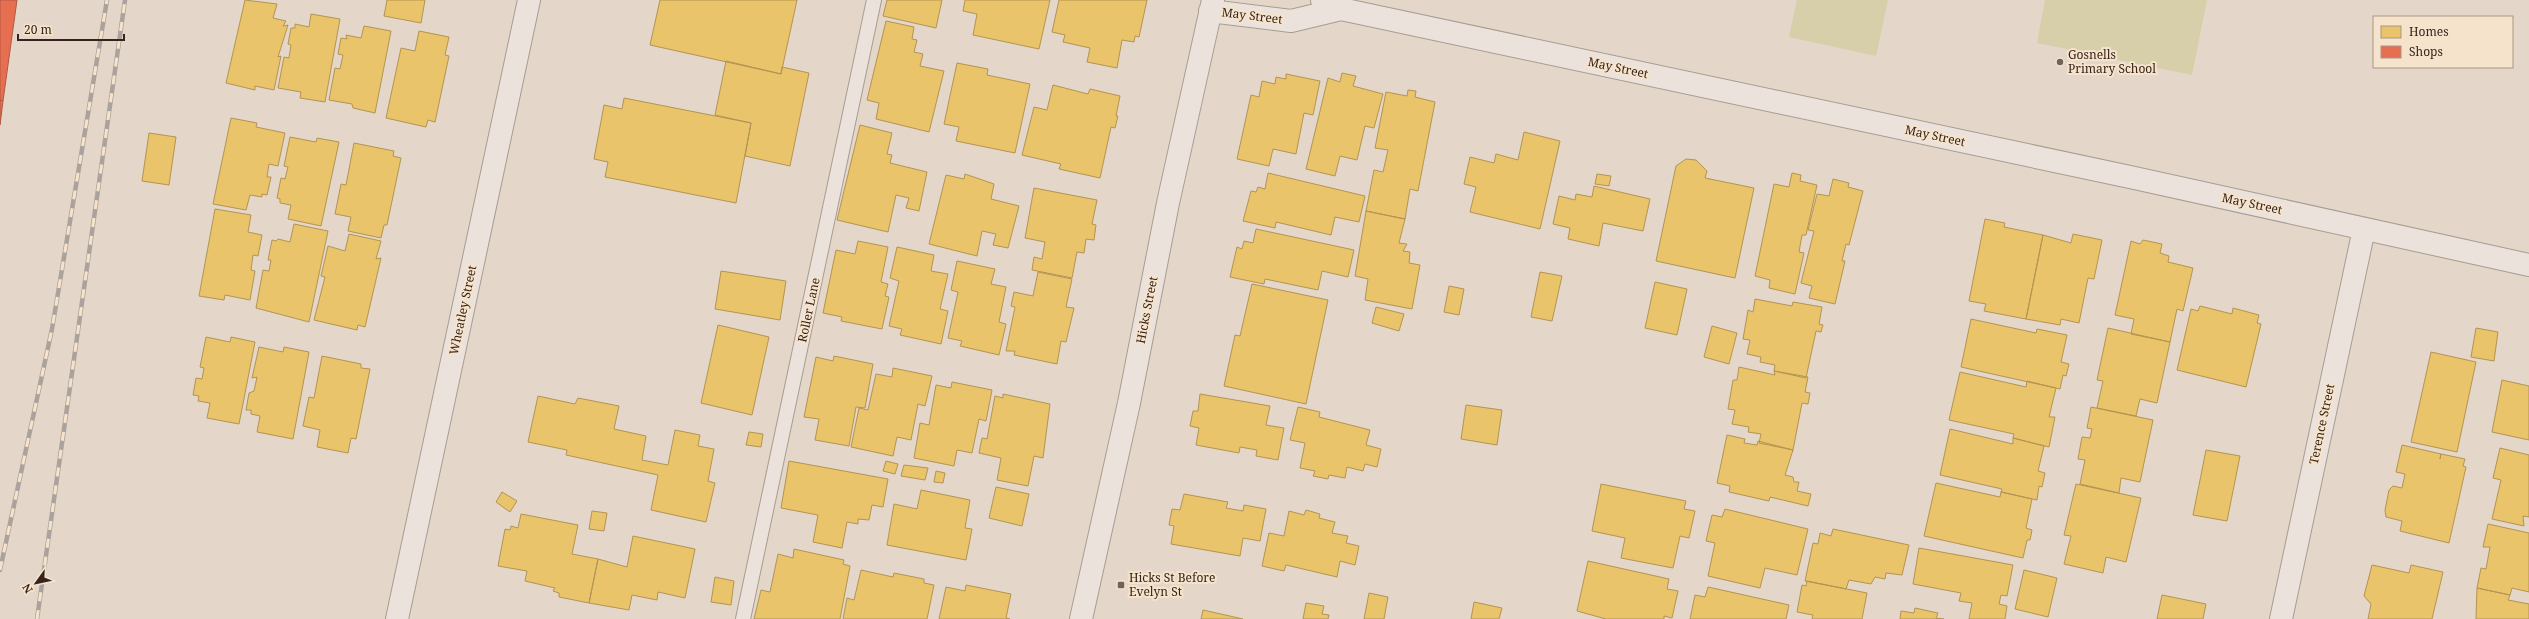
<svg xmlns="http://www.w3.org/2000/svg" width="2529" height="619" font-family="'Noto Serif',serif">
<rect width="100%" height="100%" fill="#e4d6c8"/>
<path fill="#d7cfaa" d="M1797 0H1888L1876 56 1789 37Z
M2045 0H2207L2192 75 2037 43Z"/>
<path fill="#e9c46a" stroke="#b39452" d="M245 0 277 4 273 18 286 21 283 26 288 25 278 57 281 56 274 90 255 86V90L226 83Z
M387 0H425L421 23 384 16Z
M660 0H797L781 74 650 45Z
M887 0H942L936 28 883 16Z
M965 0H1050L1039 49 973 35 977 14 963 11Z
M1059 0H1147L1139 37 1135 36 1134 42 1122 40 1117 68 1087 62 1090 48 1063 42 1065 35 1052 32Z
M311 14 340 19 325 102 300 98 301 92 278 88 284 57 289 58 291 45 288 44 291 28H295V24L309 27Z
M886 21 914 27 912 39 917 40 914 52 923 54 920 66 944 71 929 132 876 119 879 103 867 100Z
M364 26 391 31 375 113 353 108 352 104 329 100 335 68 340 69 343 55 338 54 341 38 347 39 346 35 361 38Z
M419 31 449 37 445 55 449 56 435 122 428 120 426 127 386 118 401 48 415 51Z
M726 61 781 74 782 67 809 73 790 166 745 156 751 123 715 115Z
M957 63 988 69 987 75 1030 84 1015 153 956 141 959 127 944 124Z
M1342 73 1356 76 1353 86 1383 94 1374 128 1365 126 1357 160 1340 156 1335 176 1306 169 1328 78 1340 82Z
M1286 74 1320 81 1313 115 1304 113 1296 154 1273 149 1269 166 1237 159 1251 95 1259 97 1262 81 1275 84 1276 77 1286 79Z
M1053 85 1088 94 1090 89 1120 96 1116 116H1118L1115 128 1111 127 1100 178 1059 169 1061 164 1022 155 1034 107 1047 110Z
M1408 90 1416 91 1415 97 1435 102 1418 191 1410 189 1405 219 1366 211 1374 170 1383 172 1388 150 1375 148 1386 92 1407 96Z
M624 98 751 123 736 203 605 177 608 162 594 159 604 105 622 109Z
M231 118 257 123 256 127 285 133 278 166 269 164 267 177H271L267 195 262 194V197L250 195 246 210 213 204Z
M860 125 892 133 887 154 892 155 890 163 927 172 919 211 906 208 909 198 896 195 888 232 837 220Z
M1524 132 1560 141 1540 229 1470 212 1476 187 1464 184 1470 157 1494 163 1496 154 1518 160Z
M149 133 176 137 169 185 142 181Z
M290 137 316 142 317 138 339 142 321 226 288 219 291 205 280 203V199L277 198 281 178 285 179 288 167 284 166Z
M354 143 394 151 393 156 401 158 387 225H384L381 238 348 231 351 217 335 214 341 184 346 185Z
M1686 159 1696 160 1707 171 1705 178 1754 188 1735 278 1656 261 1676 166Z
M1268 173 1365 196 1359 222 1335 217 1331 235 1276 222 1275 228 1243 221 1251 191 1256 192 1258 187 1265 189Z
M1792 173 1801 175 1800 181 1817 185 1806 235H1802L1799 252 1804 253 1795 294 1769 288 1770 280 1755 276 1774 184 1789 187Z
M965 174 994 184 991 199 1019 206 1008 248 993 245 996 234 982 231 977 256 929 244 946 175 964 179Z
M1597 174 1611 176 1609 186 1595 184Z
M1833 179 1849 183 1848 187 1863 191 1849 245 1846 244 1842 261H1845L1835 304 1809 298 1812 286 1801 283 1814 231 1808 230 1817 194 1829 196Z
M1594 186 1650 199 1643 231 1603 223 1599 246 1568 239 1570 228 1553 224 1559 196 1575 200 1576 194 1592 197Z
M1034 188 1097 200 1092 224 1096 225 1094 240 1086 239 1084 253 1077 252 1072 278 1032 270 1034 257 1042 259 1045 242 1025 238Z
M215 209 251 215 248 232 262 235 258 256 253 255 251 270 255 271 250 300 225 295 224 300 199 296Z
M1366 211 1405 219 1399 243 1407 244 1403 251 1410 252 1409 263 1420 265 1412 309 1365 300 1368 279 1355 276Z
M1985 219 2005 223 2004 227 2043 235 2026 319 1984 311 1986 304 1969 301Z
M294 224 328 231 309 322 256 308 263 270 269 271 271 260H268L272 240 276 241 278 239 290 242Z
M1256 229 1354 250 1348 277 1322 271 1318 290 1265 279 1264 284 1230 277 1237 247 1242 249 1244 241 1253 243Z
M349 234 381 241 376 259 381 258 365 327 358 325 357 330 314 320 325 277 321 276 328 246 345 251Z
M2073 234 2102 240 2094 279 2088 278 2079 323 2061 319 2060 325 2026 319 2043 235 2071 243Z
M2143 240 2162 244 2160 253 2169 256 2168 262 2193 268 2183 311 2177 309 2170 342 2131 334 2134 319 2115 315 2131 241 2140 244Z
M858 241 888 247 881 282 888 284 885 296 889 297 882 329 841 321 842 317 823 313 836 250 855 254Z
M897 247 934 255 931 271 948 274 940 309 948 311 941 344 900 335 902 329 889 326 899 281 890 278Z
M957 261 995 269 991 284 1006 287 999 322 1006 324 999 355 960 346 962 341 948 338 958 292 951 290Z
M721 271 786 281 780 320 715 309Z
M1038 272 1072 279 1066 307 1074 308 1066 342 1061 341 1057 364 1014 355 1015 351H1006L1015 307 1011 306 1014 292 1033 296Z
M1540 272 1562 276 1552 321 1531 317Z
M1655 282 1687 289 1677 335 1645 328Z
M1252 284 1328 300 1306 404 1224 386 1235 335 1240 336Z
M1449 286 1464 289 1459 315 1444 312Z
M1755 299 1792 306 1793 302 1822 307 1819 324 1823 325 1821 332 1816 331 1806 378 1774 371 1775 365 1760 362 1761 357 1747 354 1750 340 1743 339 1748 310 1753 312Z
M2200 306 2232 314 2233 308 2259 315 2257 323 2261 324 2246 387 2177 370 2191 309 2198 311Z
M1376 307 1404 314 1399 331 1372 323Z
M1971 319 2036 333 2037 329 2067 335 2061 362 2069 364 2066 376 2063 375 2060 389 1961 367Z
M718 325 769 337 752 415 701 403Z
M1712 326 1737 333 1729 364 1704 357Z
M2108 328 2170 342 2157 403 2140 399 2136 416 2097 408 2103 381 2097 380Z
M2476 328 2498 332 2494 361 2471 357Z
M206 337 230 342 231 337 255 342 239 424 207 418 210 403 198 401 199 396 193 395 196 378 202 379 204 368 200 367Z
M259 347 283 352 284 347 309 352 293 439 257 432 260 416 251 414V410H246L249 393 254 391 257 377 252 378Z
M2431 352 2476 362 2457 452 2411 442Z
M322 356 361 364V368L370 369 356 439 351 438 348 453 317 447 320 430 303 426 309 397 314 398Z
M834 356 873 364 865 408 856 407 849 446 815 440 819 419 804 417 816 357 833 361Z
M1739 367 1775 375 1774 371 1808 377 1805 392 1810 393 1808 404 1802 403 1793 450 1759 443 1761 434 1748 432 1749 427 1732 424 1735 410 1728 409 1733 380H1737Z
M893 368 932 376 925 406 918 404 911 440 897 437 893 456 851 447 859 408 868 410 876 374 892 377Z
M1960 372 2026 387 2027 381 2056 388 2049 417H2055L2049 447 2013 438 2014 434 1949 420Z
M2502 380 2529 386V440L2492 432Z
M952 382 992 390 986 421 979 419 972 453 957 450 954 466 914 458 920 423 929 425 936 385 951 388Z
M1003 394 1050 404 1043 458 1034 456 1028 486 997 480 1001 458 979 453 982 438 987 439 995 396 1003 398Z
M1200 394 1270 406 1266 425 1284 428 1278 460 1256 456 1257 450 1240 447 1239 453 1196 445 1199 428 1190 426 1193 411H1198Z
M538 396 575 404 578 398 619 406 614 429 646 436 642 460 668 465 675 430 700 435 698 446 714 449 708 481 715 483 706 522 651 510 658 475 566 455 567 450 528 442Z
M1466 405 1502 410 1497 445 1461 439Z
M1298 407 1320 412 1319 417 1370 430 1366 445 1381 449 1377 467 1365 464 1363 471 1347 467 1345 478 1329 475 1328 479 1313 476 1315 471 1300 468 1305 443 1290 440Z
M2091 407 2153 420 2140 482 2121 478 2119 493 2080 484 2085 460 2078 459 2082 437 2090 438 2092 429 2087 428Z
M1950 429 2013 444V438L2044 446 2038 471 2045 473 2042 487 2039 486 2037 500 2001 492 2002 489 1940 475Z
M749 432 763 434 761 447 746 445Z
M1727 435 1745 439 1744 443 1757 445 1758 441 1793 450 1785 475 1793 477 1794 482H1799L1797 491 1811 494 1808 506 1770 497 1769 501 1729 492 1730 486 1717 483Z
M2402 445 2441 454 2440 459 2441 454 2465 459 2463 466 2466 467 2449 543 2400 531 2402 521 2386 517 2385 510 2389 490 2393 486 2402 488 2405 474 2396 472Z
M2500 448 2529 455V517L2523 516 2524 526 2492 519 2501 480 2493 478Z
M2206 450 2240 456 2227 521 2193 515Z
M789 461 888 479 883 507 872 505 869 520 858 519V524L847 522 842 548 813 542 818 515 781 508Z
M886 461 898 464 895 474 883 471Z
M904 465 928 468 925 480 901 476Z
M936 471 945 473 943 483 934 482Z
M1936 483 2000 497 2001 492 2032 499 2026 528 2032 530 2030 540H2027L2023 558 1924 536Z
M1601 484 1686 501 1684 509 1695 511 1689 538 1680 536 1673 568 1621 558 1625 538 1592 531Z
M2076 484 2141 498 2126 562 2106 557 2103 573 2064 564 2071 536 2064 535Z
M996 487 1029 494 1022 526 989 518Z
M921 490 970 500 965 528 972 529 966 560 887 545 894 504 917 509Z
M502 492 517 501 510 512 496 502Z
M1184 494 1228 502 1226 508 1243 511 1244 505 1266 509 1260 541 1243 538 1240 556 1171 544 1174 526 1169 525 1172 509 1180 510Z
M1725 509 1808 529 1797 575 1765 568 1760 588 1708 576 1715 543 1706 541 1712 515 1722 517Z
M1306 510 1320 514 1319 518 1335 522 1332 533 1348 536 1346 543 1359 546 1355 565 1340 561 1337 577 1286 565 1284 571 1262 566 1269 533 1284 536 1289 511 1304 515Z
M592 511 607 513 604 531 589 529Z
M521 514 578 525 572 554 598 559 589 603 559 597V593L553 591 555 588 525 581 527 571 498 566 505 529 510 530 511 526 518 528Z
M2488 524 2529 533V592L2512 588 2510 595 2477 588 2481 568 2486 569 2490 547H2483Z
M1833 529 1909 545 1902 575 1886 573 1885 579 1875 577 1871 584 1849 580 1846 589 1805 581 1813 543 1818 544 1820 533 1831 536Z
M633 536 695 549 685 598 658 592 657 600 632 595 629 610 589 603 598 559 627 567Z
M1919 548 2013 565 2007 596 2001 595 1999 604 2007 606 2005 619H1969L1972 603 1959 601 1961 593 1913 584Z
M794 549 844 560 843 564 850 566 840 619H754L761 590 770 592 778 554 793 558Z
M1588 561 1669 579 1667 589 1678 591 1672 618 1664 616V619H1606L1577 611Z
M2372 565 2409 573 2411 565 2443 572 2432 619H2368L2371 604 2364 596Z
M861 570 893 577 894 573 924 579V583L934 585 927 619H843L847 598 854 600Z
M2024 570 2057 578 2048 617 2015 609Z
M715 577 734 581 731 605 711 602Z
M1807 581 1867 593 1862 619H1812L1813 615 1797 612 1802 585 1806 586Z
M966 585 1011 594 1006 618 1010 619H939L946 587 965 591Z
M1708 587 1789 605 1786 619H1690L1695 595 1705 597Z
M2477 588 2510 595 2508 600 2529 604V619H2476Z
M1369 593 1388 597 1384 619H1364Z
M2162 595 2206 604 2203 619H2157Z
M1474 602 1502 608 1499 619H1471Z
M1306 603 1324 606 1322 614 1329 615 1328 619H1303Z
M1915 608 1938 613 1936 618 1944 619H1900L1901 611 1914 613Z
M1203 610 1243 619H1201Z"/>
<path fill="#e76f51" stroke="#b25841" d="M0 0H17L3 101 0 100Z
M0 100 3 101 0 125Z"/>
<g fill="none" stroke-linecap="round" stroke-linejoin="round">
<defs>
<path id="service" d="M743 619 874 0"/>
<path id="minor" d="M2281 619 2364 229"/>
<path id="tertiary" d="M1322 0 1341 9 2130 177 2529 265
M1210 11 1291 21 1341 9
M397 619 529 0
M1081 619 1129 403 1168 203 1213 0"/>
</defs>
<use href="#service" stroke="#a89c92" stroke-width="16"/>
<use href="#minor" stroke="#a89c92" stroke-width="24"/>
<use href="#tertiary" stroke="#a89c92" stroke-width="24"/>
<use href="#service" stroke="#ebe3db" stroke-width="14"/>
<use href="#minor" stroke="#ebe3db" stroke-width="22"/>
<use href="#tertiary" stroke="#ebe3db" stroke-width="22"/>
<defs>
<path id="rail" d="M0 570 52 329 107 0
M37 619 125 0"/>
</defs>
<use href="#rail" stroke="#aaa29c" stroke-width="4.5"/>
<use href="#rail" stroke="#f6e3cc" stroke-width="3" stroke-dasharray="9" stroke-linecap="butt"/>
</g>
<g fill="#736258" stroke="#f6e3cc" stroke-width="1.5">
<circle cx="2060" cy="62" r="4"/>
<rect x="1117" y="581" width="8" height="8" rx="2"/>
</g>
<g text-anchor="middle" stroke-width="4" stroke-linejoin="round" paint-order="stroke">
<g font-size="12" fill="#36231b" stroke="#f6e3cc">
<text transform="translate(1252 16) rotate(7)" y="4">May Street</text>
<text transform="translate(1618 68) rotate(12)" y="4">May Street</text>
<text transform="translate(1935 136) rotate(12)" y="4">May Street</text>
<text transform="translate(2252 204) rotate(12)" y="4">May Street</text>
<text transform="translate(463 310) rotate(-78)" y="4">Wheatley Street</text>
<text transform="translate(809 310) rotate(-78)" y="4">Roller Lane</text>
<text transform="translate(1147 310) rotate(-79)" y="4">Hicks Street</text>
<text transform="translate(2322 424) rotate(-78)" y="4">Terence Street</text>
</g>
<g font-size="12" fill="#36231b" stroke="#f6e3cc" text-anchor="start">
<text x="2068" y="59">Gosnells<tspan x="2068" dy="14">Primary School</tspan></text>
<text x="1129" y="582">Hicks St Before<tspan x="1129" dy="14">Evelyn St</tspan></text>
</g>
</g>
<rect x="2373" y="16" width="140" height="52" fill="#f6e3cc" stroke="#a99685"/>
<rect x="2381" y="26" width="20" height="12" fill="#e9c46a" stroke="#a99685"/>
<text x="2409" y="36" font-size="12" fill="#36231b">Homes</text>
<rect x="2381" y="46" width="20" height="12" fill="#e76f51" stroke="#a99685"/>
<text x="2409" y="56" font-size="12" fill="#36231b">Shops</text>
<g transform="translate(36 583) rotate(237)" stroke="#f6e3cc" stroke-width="3" paint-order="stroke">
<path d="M0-3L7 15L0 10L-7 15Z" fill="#36231b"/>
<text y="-6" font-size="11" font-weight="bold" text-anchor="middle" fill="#36231b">N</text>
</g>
<path d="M18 34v6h106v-6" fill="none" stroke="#36231b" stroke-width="2"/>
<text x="24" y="34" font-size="12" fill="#36231b" stroke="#f6e3cc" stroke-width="3" paint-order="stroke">20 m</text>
</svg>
